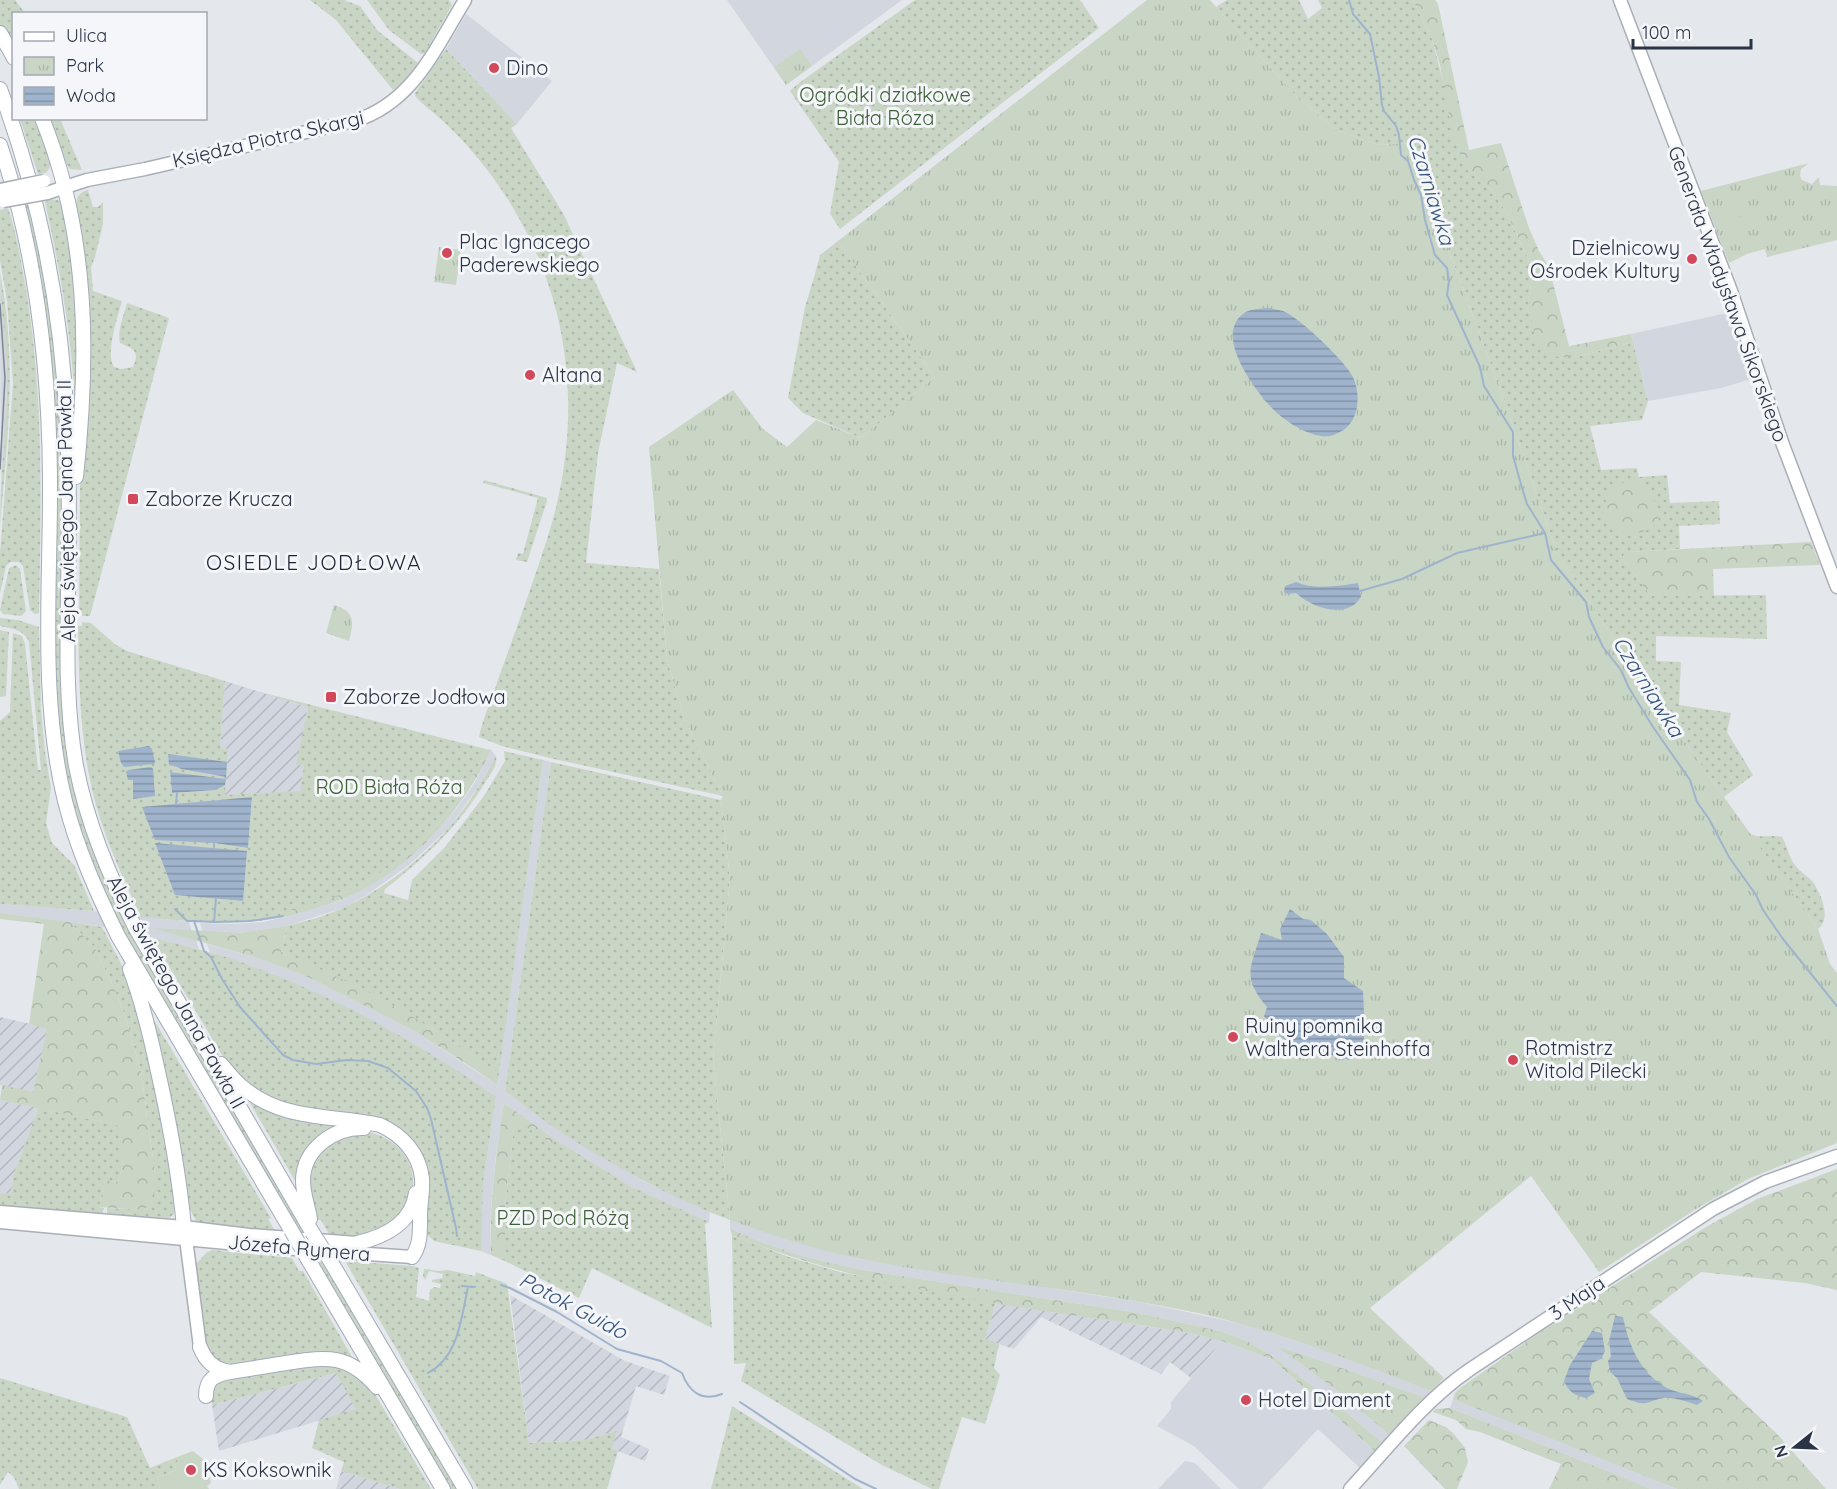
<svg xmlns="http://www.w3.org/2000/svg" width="1837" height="1489" font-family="Quicksand,sans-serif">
<defs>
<pattern id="industrial-furrows" width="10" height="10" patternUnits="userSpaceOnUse" patternTransform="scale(1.5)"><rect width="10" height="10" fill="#d2d6de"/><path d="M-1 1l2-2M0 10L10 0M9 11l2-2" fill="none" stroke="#b4b8c0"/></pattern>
<pattern id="grass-dots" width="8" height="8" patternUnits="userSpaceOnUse" patternTransform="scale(1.5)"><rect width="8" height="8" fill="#c9d6c5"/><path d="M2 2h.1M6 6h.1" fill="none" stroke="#adb8ab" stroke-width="1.8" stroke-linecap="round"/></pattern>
<pattern id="forest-crowns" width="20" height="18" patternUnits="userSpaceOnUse" patternTransform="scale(1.5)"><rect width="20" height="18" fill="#c9d6c5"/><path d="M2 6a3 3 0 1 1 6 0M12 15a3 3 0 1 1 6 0" fill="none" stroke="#adb8ab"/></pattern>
<pattern id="park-tufts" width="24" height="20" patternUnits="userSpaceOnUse" patternTransform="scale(1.5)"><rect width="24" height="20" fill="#c9d6c5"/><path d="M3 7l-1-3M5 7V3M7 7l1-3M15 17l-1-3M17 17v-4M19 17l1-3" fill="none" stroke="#adb8ab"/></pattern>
<pattern id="water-rules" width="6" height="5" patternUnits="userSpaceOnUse" patternTransform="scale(1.5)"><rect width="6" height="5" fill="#9fb4cc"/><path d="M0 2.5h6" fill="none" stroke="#8293a7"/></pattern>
</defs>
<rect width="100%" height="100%" fill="#e4e7ec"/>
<path fill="#d2d6de" d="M727 0H902L786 85Z
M466 14 552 81 517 124 446 49Z
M0 289 5 329 7 378 6 426 1 480Z
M1727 313 1751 379 1721 388 1648 401 1631 334Z
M491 750 496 756 482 781 450 827 409 865 365 896 343 908 287 926 238 933H203L200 923 236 924 264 922 289 916 337 902 362 890 387 874 416 851 437 831 457 808 474 784Z
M543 760 551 762 505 1091 564 1134 603 1157 645 1182 710 1212 709 1222 632 1187 556 1140 504 1103 496 1154 492 1194 490 1227 491 1255 481 1251 480 1227 483 1183 496 1097 411 1042 359 1014 331 1000 254 967 210 952 207 944 255 957 308 977 416 1032 497 1085Z
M0 904 94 911 189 922 192 932 156 929 196 940 199 949 99 926 0 913Z
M730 1220 804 1244 860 1259 1140 1302 1247 1325 1345 1357 1431 1391 1426 1398 1319 1360 1280 1348 1335 1389 1391 1436 1384 1444 1329 1398 1272 1356 1247 1341 1220 1331 1138 1313 857 1269 802 1256 761 1242 730 1229Z
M1222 1341 1272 1359 1376 1452 1361 1469 1318 1429 1262 1489H1239L1194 1446 1157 1426 1171 1409V1402Z
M1453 1399 1501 1417 1677 1489H1651L1450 1408Z
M1185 1461 1195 1463 1221 1489H1158Z"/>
<path fill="url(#industrial-furrows)" d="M225 681 308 707 297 764 304 765 300 792 224 795 228 749 220 748Z
M0 1017 48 1028 33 1093 0 1085Z
M0 1100 38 1108 13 1177 11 1194 0 1193Z
M510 1295 625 1361 670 1376 664 1395 636 1386 621 1437 649 1449 645 1461 612 1449 616 1431 585 1440 529 1443Z
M996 1303 1190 1333 1222 1341 1191 1378 1170 1362 1161 1374 1041 1317 1014 1349 985 1340Z
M337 1373 357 1409 219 1451 212 1405Z
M341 1471 400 1489H336Z"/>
<path fill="url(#grass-dots)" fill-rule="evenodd" d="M0 0H15L25 13 14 14 13 49 0 25Z
M310 0H344L360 6 377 30 418 63 404 82 393 90 336 20Z
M367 0H449L452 5 425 53 421 54 389 30Z
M915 0H1080L1099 28 840 229 830 214 839 162 790 91 799 83Z
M1227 0H1299L1308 19 1322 8 1318 0H1413L1432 39 1466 169 1492 190 1506 212 1528 258 1532 279 1528 300 1576 357 1633 342 1648 401 1642 420 1590 426 1601 470 1637 468 1639 477 1667 475 1670 503 1719 501 1720 524 1679 526 1680 549 1628 552 1623 559 1648 592 1654 596 1766 595 1767 639 1656 636V661L1681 662 1679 705 1731 713 1727 732 1753 775 1724 797 1645 686 1557 553 1502 394 1409 143 1379 145 1336 130 1294 94 1216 7Z
M446 49 517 124 511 128 564 215 637 372 617 363 598 453 586 563 659 569 667 659 684 719 723 796 554 759 502 746 479 737C483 718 493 696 499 677 516 630 533 583 548 536 588 409 569 277 488 171 475 154 461 138 445 123 436 114 424 106 415 96V93Z
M20 119H37L51 162 50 167 46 173 38 174Z
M46 119H60L82 170 70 169 66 163 63 154H60Z
M88 190 93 207H98L103 202V224L95 257 91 267 93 291 122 301C118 316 105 354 114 367L121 369 133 367C140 351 134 349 120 343 117 330 124 315 127 303L169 318 90 616H82V613H79L80 488 87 371 74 210 77 209C75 200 78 192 88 190Z
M49 199 58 200 63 206 80 312 75 401C71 334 60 268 45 202Z
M25 205H29C43 266 53 326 59 388L79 805 98 863 133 938 305 1231H299C260 1165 221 1099 182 1033 133 950 83 867 65 770 48 677 58 581 57 487 56 438 54 388 49 340 43 295 34 250 25 205Z
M8 208C17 234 21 262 26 289 44 396 41 504 39 613L35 614 30 610 23 566 19 562H10L6 566 0 594V554L13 383 7 301 0 260V210Z
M838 241 935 377 861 438 803 413 788 398 805 307 815 274 820 255Z
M0 273C17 356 8 440 0 524 0 475 7 428 7 380 7 344 0 309 0 273Z
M484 480 547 498V501L527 562 516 560 518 553 523 554 538 498 483 483Z
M16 565 20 569 26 611 21 616 3 614 0 610 9 568Z
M0 618 18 620 39 627 41 710 45 752 51 788 46 823 52 843 74 865 94 911 0 904V721L10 712 13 633 22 636 25 644 38 770H41L29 642C24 629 12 629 0 626Z
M82 622 91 623 116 645 127 651 225 681 220 748 228 749 225 795 300 791 304 765 296 764 308 707 260 692 486 749C455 825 375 895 293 909L289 916C238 927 193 922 141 917 124 880 107 844 96 805 80 747 79 686 78 626H82ZM226 762V777L181 769 177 767ZM170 772 178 773 216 790 172 793ZM252 798 248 848 214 843ZM156 843 243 901 176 895Z
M0 630 9 632 6 696 0 697Z
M504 751 543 760 499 1073 426 1025 281 952 287 926C306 921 325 916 343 908 381 891 425 857 451 825 469 804 483 780 496 756 498 765 491 773 486 781 460 825 425 858 385 889L384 893 408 900 412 880 445 847 484 796 505 761Z
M551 762 721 800 730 878 713 1060 730 1220C672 1198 618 1168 565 1135 545 1122 525 1106 505 1091Z
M1750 834C1763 839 1769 834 1782 837 1787 845 1788 855 1793 862 1798 871 1807 875 1813 882 1821 894 1832 919 1818 929Z
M70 922 102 927 128 977 166 1127 175 1208 174 1214 169 1218 109 1214 107 1213V1208L143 1210 155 1172 141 1072 128 1025 117 994 95 948Z
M152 938C187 946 221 954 254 967 340 999 421 1044 496 1097L483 1183 481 1251 434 1241 426 1233 425 1187 397 1131 267 1100 231 1070Z
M153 1018 271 1218 268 1219 275 1231 197 1222 189 1208 151 1019Z
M249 1101 335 1126 297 1181 294 1179Z
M38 1108 118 1125 123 1165 118 1182 105 1180 99 1207 104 1208 102 1214 0 1206V1193L11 1194 13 1177Z
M515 1119 551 1143 556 1140 632 1187 709 1222 705 1224 712 1328 592 1268 579 1298 505 1261V1205Z
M363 1131C389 1135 409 1151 413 1177 414 1186 413 1197 409 1204 407 1209 401 1214 397 1218 393 1221 390 1225 387 1227 372 1237 344 1236 329 1234L321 1220H318L308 1198 309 1169 325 1143Z
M732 1235 789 1257 840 1272 996 1303 985 1339 999 1344 994 1368 1000 1375 985 1424 962 1417 939 1489H932L882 1465 741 1381 746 1363 734 1364Z
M212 1250 292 1258 299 1271H303L352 1357 232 1369 207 1357 194 1267H196V1264L206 1253Z
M345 1261 413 1266 419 1268 416 1297 429 1301 430 1290 434 1287 440 1288 441 1284 432 1282V1280L442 1278 443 1274 429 1271 425 1280 423 1276 424 1269 438 1271 448 1270 475 1276 476 1272 507 1284 529 1443 585 1440 617 1431 612 1449 618 1451 607 1489H478Z
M317 1262H323L456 1489H451Z
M334 1362 369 1384 431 1489H400L341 1471 344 1462 312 1448 319 1420 356 1409 336 1373 212 1405 210 1390 216 1378Z
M0 1378 127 1417 150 1468 177 1457 178 1460 174 1471 157 1477 160 1489H19L14 1477 8 1472 0 1485Z
M732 1406 863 1489H711Z"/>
<path fill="url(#forest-crowns)" d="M1413 0H1435L1438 4 1469 150 1501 143 1529 228 1539 251 1549 267 1569 346 1631 334 1633 342 1576 357H1558L1544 351 1535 338 1528 299 1532 279 1528 258 1506 212 1492 190 1466 169 1453 137 1440 65 1432 39Z
M1629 481 1642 483 1653 497 1659 521C1656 524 1652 528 1648 530 1638 534 1620 535 1611 528 1594 513 1609 484 1629 481Z
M1811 542 1820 565 1713 569 1714 596H1654L1648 592 1623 559V555L1628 552Z
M486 749 491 750C464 808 419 859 362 890 340 902 314 909 289 916L292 909C375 895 455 825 486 749Z
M0 913 70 922 95 948 117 994 128 1025 141 1072 155 1172 154 1202 143 1210 99 1207 105 1180 118 1182 123 1165 117 1125 0 1100 2 1085 33 1092 47 1029 29 1024 44 924 0 919Z
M287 926 281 952C315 967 349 981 382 999 422 1021 460 1047 499 1073L497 1085 474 1069 416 1032 308 977 255 957 151 928 238 933Z
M504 1103 556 1140 551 1143 515 1120 505 1205V1261L491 1255C489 1203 496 1153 504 1103Z
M1837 1169V1290L1805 1283 1701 1272 1649 1312 1776 1433 1826 1489H1677L1453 1399 1455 1393 1460 1388 1546 1328 1706 1227 1757 1199Z
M730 1229 761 1242 802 1256 857 1269 1138 1313 1220 1331 1247 1341 1272 1356 1329 1398 1384 1444 1376 1452 1272 1359 1222 1341 1190 1333C1036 1308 877 1294 732 1235Z
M1278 1347 1319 1360 1426 1398 1391 1436 1335 1389Z
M1450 1408 1627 1479 1651 1489H1549L1561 1464 1480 1432 1466 1429 1456 1420 1433 1412 1435 1409Z
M1429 1420 1446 1427 1454 1434 1465 1448 1468 1462 1457 1489H1445L1404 1446Z"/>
<path fill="url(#park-tufts)" d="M1147 0H1210L1294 94 1336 130 1379 145 1409 143 1502 394 1557 553 1645 686 1818 929 1830 964 1837 973V1143L1748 1179 1696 1209 1599 1272 1531 1176 1370 1308 1444 1378 1431 1391C1354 1361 1278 1331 1198 1313 1086 1289 972 1281 861 1259 816 1250 772 1235 730 1220L713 1060 730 878 721 800 723 796 684 719 667 659 649 447 733 390 763 429 787 447 816 420 861 438 935 377 838 241Z
M800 49 812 66 786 85 774 67Z
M1809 163 1801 169 1800 176 1802 180 1812 184 1819 177 1820 185 1837 186V240L1767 257 1765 249 1747 254 1729 263 1701 191Z
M439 247 461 250 456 285 434 282Z
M334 605C355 611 354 622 349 641L326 633Z"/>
<path fill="#c9d6c5" d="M1736 205 1747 237 1736 241 1725 208Z
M193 1451 204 1460 203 1465 207 1469 211 1483 207 1486 209 1489H160L157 1477 174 1471 178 1460 177 1457Z"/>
<path fill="url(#water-rules)" d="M1269 308C1274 309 1279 310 1283 311 1299 317 1345 361 1353 377 1360 392 1360 416 1346 428 1340 433 1329 438 1321 436 1303 433 1283 420 1270 406 1254 388 1214 336 1243 314 1250 308 1261 309 1269 308Z
M1296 582C1315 590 1339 586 1358 583L1361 597C1347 620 1312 608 1296 593L1288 594 1284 592 1285 586Z
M149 746 152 749 155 762 154 764 124 767 121 763 118 751Z
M168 754 227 762 226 777 181 769 177 767 169 765Z
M151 767 153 769 155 796 133 799V780H128L126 772 128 770Z
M170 772 226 779 225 785 216 790 172 793Z
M252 797 248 848 214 843 155 840 142 807Z
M155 843 247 851 243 901 175 895Z
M1290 909 1303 919 1311 920 1327 934 1344 957V978L1363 991 1365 1032 1362 1049 1349 1060 1309 1049 1298 1050 1275 1032 1264 1016 1267 1007C1241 976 1251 968 1261 933L1282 940 1280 929Z
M1615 1316 1623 1317C1629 1346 1640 1373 1667 1388 1679 1394 1692 1393 1703 1401L1697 1405C1687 1402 1674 1397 1664 1398 1644 1401 1651 1408 1627 1399L1617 1378 1610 1372 1608 1361 1611 1356 1609 1341Z
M1592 1331 1602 1333 1605 1351 1601 1359 1592 1363 1589 1379 1595 1393 1586 1398C1575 1395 1569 1393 1564 1381L1570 1365Z"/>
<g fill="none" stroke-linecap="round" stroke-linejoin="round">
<path stroke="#9fb4cc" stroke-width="2" d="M1349 0 1353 14 1370 34 1379 77 1382 105 1384 111 1396 126 1399 135 1401 155 1408 161 1414 180 1421 195 1425 220 1435 255 1447 268 1449 281 1447 295 1480 367 1484 386 1513 432V456L1522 488 1527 504 1545 533 1551 560 1586 602 1589 617 1603 647 1621 670 1629 688 1653 727 1690 780 1697 802 1709 819 1729 857 1756 895 1763 910 1783 939 1837 1006
M1360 591 1402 579 1457 553 1545 533
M176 804 177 793
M214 848V843
M216 898 214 922 194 921 204 951 211 957 222 979 240 1007 283 1055 293 1060 316 1064 347 1060 368 1061 388 1068 416 1091 427 1108 431 1119 456 1228 457 1236
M175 909 187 921H194
M214 922 250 921 283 916
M501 1285 510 1288 557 1312 617 1349 661 1361 682 1373C689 1392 702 1402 722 1394
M462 1286 475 1287
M428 1373C459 1356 461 1319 468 1287
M740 1402 855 1479 876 1489"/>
<defs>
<path id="secondary" d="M1620 0 1731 291 1783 445 1837 587
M47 193 87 180 145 169 354 121C413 103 435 49 465 0
M0 1212 184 1227 249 1235 357 1243
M0 1222 281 1248 412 1257
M185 1231 200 1347
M1350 1489C1388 1448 1423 1402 1469 1370L1713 1209 1765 1182 1837 1156"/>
<path id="primary" d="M0 33 14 58
M0 89C40 197 62 310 67 426 70 481 69 538 68 594 67 651 66 709 76 766 87 823 109 875 135 927L312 1232
M42 118C89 234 89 355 76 477
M0 145C36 251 49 364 50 476 51 582 39 697 65 801 77 849 97 893 118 936L291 1230
M130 969C142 1001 150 1034 157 1067 169 1120 179 1173 184 1227
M221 1064C227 1071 233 1079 240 1085 282 1122 330 1114 380 1125 402 1135 419 1153 422 1178 423 1191 420 1203 420 1216 420 1230 421 1245 412 1257
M310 1219C308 1206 303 1194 303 1181 303 1149 334 1127 364 1128
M357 1243C384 1237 412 1223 416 1193
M309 1261 443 1489
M331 1262 465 1489
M200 1347C206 1362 214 1369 230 1372 249 1369 267 1366 286 1363 327 1357 347 1353 377 1387
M206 1396C206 1379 214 1375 230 1372"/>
</defs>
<use href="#secondary" stroke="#a9aeb7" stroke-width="15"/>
<use href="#primary" stroke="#a3abb8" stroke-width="16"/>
<use href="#secondary" stroke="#fff" stroke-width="12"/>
<use href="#primary" stroke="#fff" stroke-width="14"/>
<path stroke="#7d8696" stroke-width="1.5" d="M0 304 5 378 0 469"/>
<defs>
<path id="secondary-bridge" d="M0 190 44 181
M3 201 47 193"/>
<path id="primary-bridge" d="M291 1230 309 1261
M312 1232 331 1262"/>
</defs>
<use href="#secondary-bridge" stroke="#a9aeb7" stroke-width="15" stroke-linecap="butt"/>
<use href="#primary-bridge" stroke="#a3abb8" stroke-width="16" stroke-linecap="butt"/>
<use href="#secondary-bridge" stroke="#fff" stroke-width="12"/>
<use href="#primary-bridge" stroke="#fff" stroke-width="14"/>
</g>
<g fill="#d1495b" stroke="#f4f6f9" stroke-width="2">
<circle cx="494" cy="68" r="6"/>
<circle cx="447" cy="253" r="6"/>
<circle cx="1692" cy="259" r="6"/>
<circle cx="530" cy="375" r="6"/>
<rect x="127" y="493" width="12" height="12" rx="3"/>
<rect x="325" y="691" width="12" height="12" rx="3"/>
<circle cx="1233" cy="1037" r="6"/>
<circle cx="1513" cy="1060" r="6"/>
<circle cx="1246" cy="1400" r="6"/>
<circle cx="191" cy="1470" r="6"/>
</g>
<g text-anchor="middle" stroke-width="6" stroke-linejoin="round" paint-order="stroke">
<g font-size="20" fill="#2b3445" stroke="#f4f6f9" text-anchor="start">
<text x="506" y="75">Dino</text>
<text x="459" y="249">Plac Ignacego<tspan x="459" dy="23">Paderewskiego</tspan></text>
<text x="1680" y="255" text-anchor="end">Dzielnicowy<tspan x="1680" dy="23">Ośrodek Kultury</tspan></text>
<text x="542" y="382">Altana</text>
<text x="145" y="506">Zaborze Krucza</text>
<text x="343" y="704">Zaborze Jodłowa</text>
<text x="1245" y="1033">Ruiny pomnika<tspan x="1245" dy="23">Walthera Steinhoffa</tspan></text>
<text x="1525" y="1055">Rotmistrz<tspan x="1525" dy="23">Witold Pilecki</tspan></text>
<text x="1258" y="1407">Hotel Diament</text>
<text x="203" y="1477">KS Koksownik</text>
</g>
<g font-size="20" fill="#3f6138" stroke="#f4f6f9">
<text x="885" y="102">Ogródki działkowe<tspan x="885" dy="23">Biała Róza</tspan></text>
<text x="389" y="794">ROD Biała Róża</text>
<text x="563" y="1225">PZD Pod Różą</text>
</g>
<g font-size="20" fill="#2b3445" stroke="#f4f6f9">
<text transform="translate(268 139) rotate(-13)" y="7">Księdza Piotra Skargi</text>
<text transform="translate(1728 294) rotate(70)" y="7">Generała Władysława Sikorskiego</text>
<text transform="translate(66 511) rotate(-91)" y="7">Aleja świętego Jana Pawła II</text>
<text transform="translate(176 992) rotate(61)" y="7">Aleja świętego Jana Pawła II</text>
<text transform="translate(299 1248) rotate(5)" y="7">Józefa Rymera</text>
<text transform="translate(1577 1298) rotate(-34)" y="7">3 Maja</text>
</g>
<g font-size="21" font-style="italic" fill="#34527a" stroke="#f4f6f9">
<text transform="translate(1431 190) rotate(73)" y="7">Czarniawka</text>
<text transform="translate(1648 687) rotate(58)" y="7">Czarniawka</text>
<text transform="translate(573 1306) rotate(28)" y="7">Potok Guido</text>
</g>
<g font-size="21" letter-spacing="1.5" fill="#1d2536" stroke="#f4f6f9">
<text x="314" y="570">OSIEDLE JODŁOWA</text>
</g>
</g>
<rect x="12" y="12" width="195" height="108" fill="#f4f6f9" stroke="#a4a8b1" stroke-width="1.5"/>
<rect x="24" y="32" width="30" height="9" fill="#ffffff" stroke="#a4a8b1" stroke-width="1.5"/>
<text x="66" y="42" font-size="18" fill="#2b3445">Ulica</text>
<rect x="24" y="57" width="30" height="18" fill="url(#park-tufts)" stroke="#a4a8b1" stroke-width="1.5"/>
<text x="66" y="72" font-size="18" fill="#2b3445">Park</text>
<rect x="24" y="87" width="30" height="18" fill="url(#water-rules)" stroke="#a4a8b1" stroke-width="1.5"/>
<text x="66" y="102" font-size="18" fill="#2b3445">Woda</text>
<g transform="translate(1795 1447) rotate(252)" stroke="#f4f6f9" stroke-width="4.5" paint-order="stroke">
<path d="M0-4.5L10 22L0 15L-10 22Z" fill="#2b3445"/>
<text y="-9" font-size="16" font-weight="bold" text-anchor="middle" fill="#2b3445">N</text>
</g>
<path d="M1633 39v9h118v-9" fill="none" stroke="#2b3445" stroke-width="3"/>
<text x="1642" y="39" font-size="18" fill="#2b3445" stroke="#f4f6f9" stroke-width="4.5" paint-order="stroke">100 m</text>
</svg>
